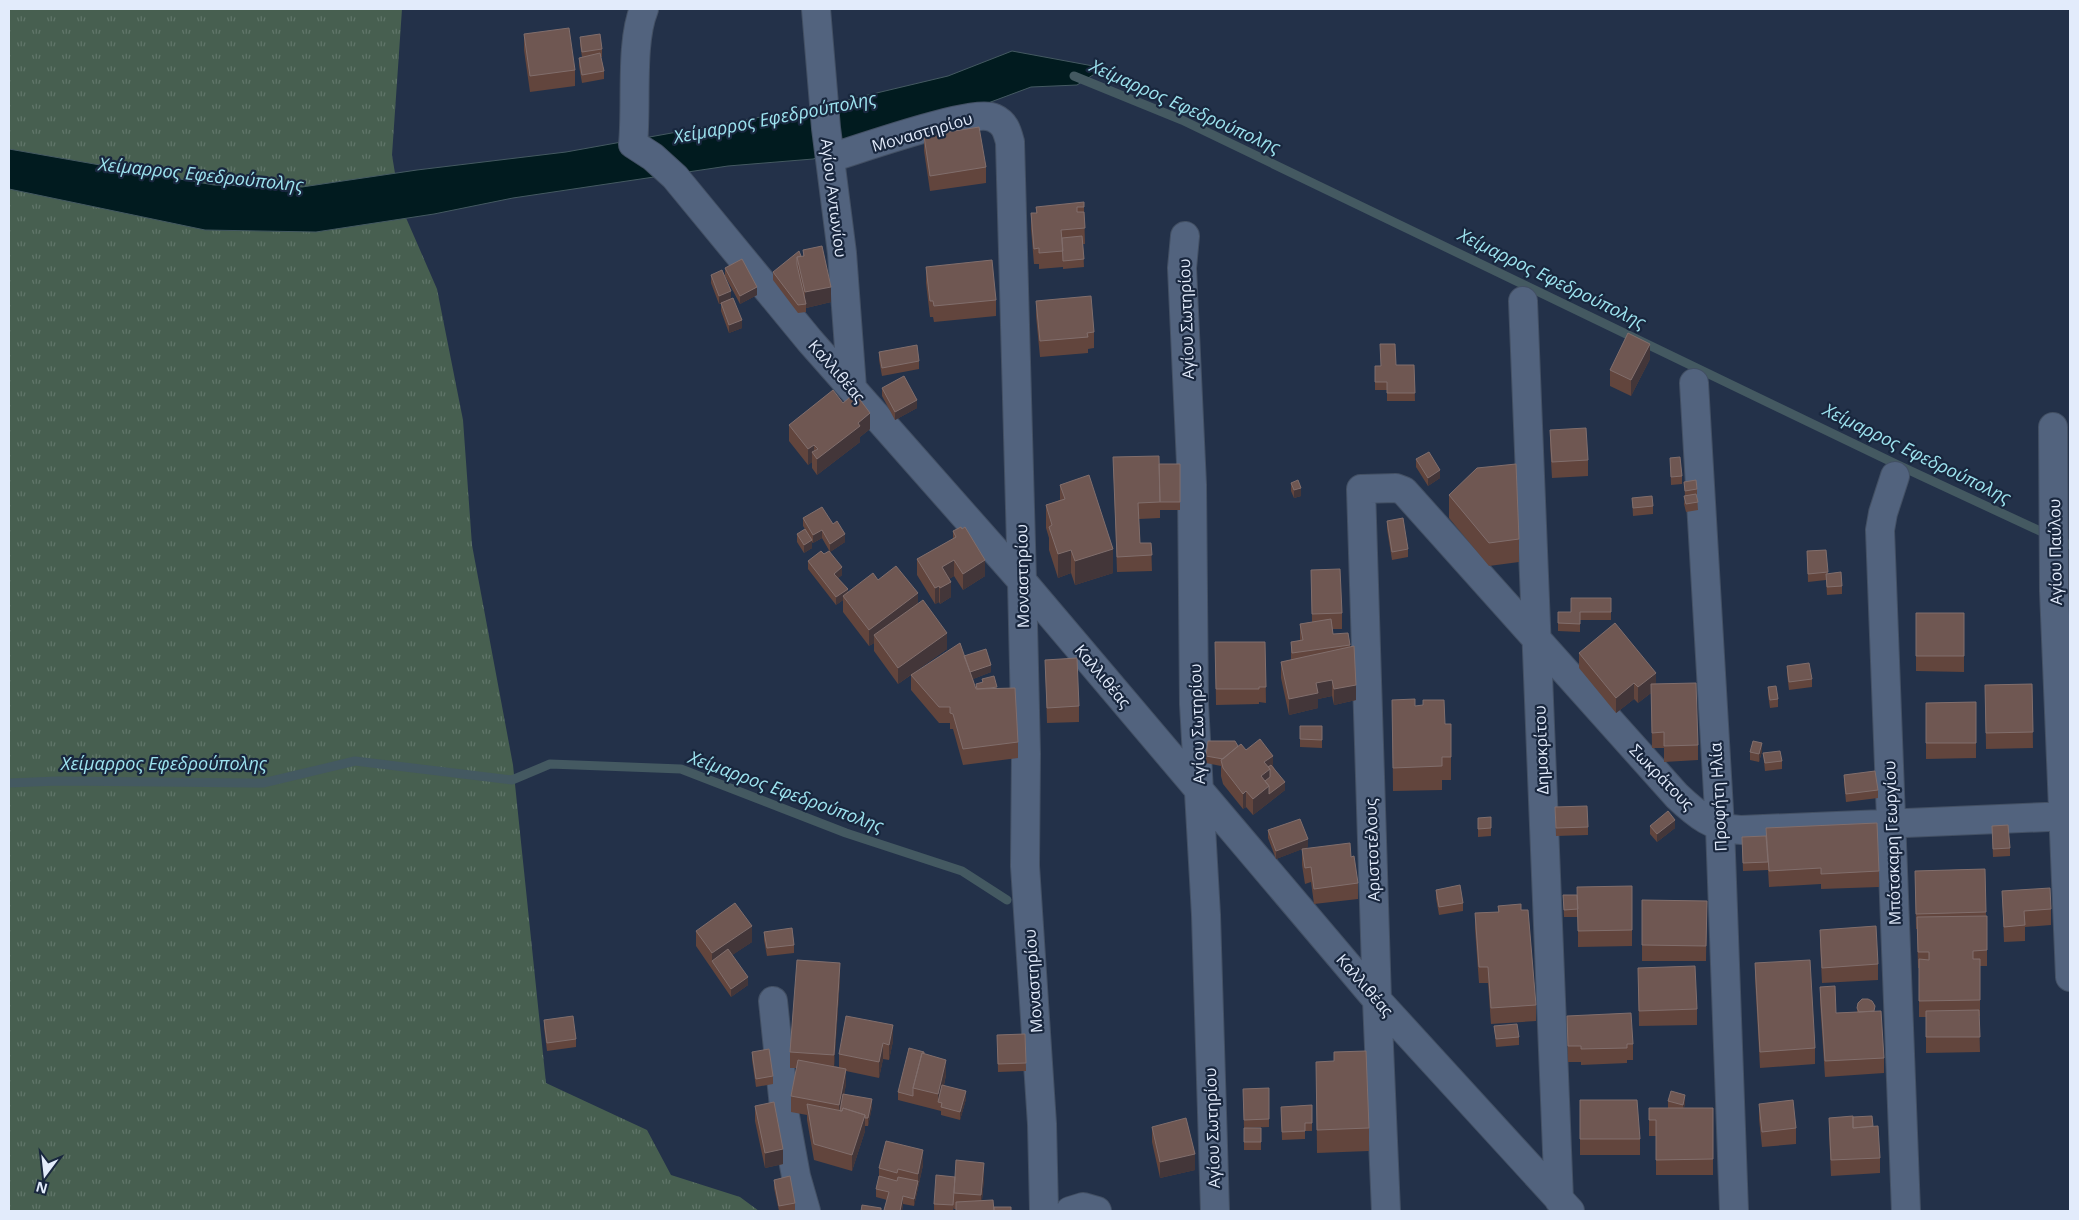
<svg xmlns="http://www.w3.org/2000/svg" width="2079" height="1220" font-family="'Open Sans',sans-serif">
<defs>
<pattern id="grass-tufts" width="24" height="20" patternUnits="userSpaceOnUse" patternTransform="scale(1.25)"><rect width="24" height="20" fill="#475f50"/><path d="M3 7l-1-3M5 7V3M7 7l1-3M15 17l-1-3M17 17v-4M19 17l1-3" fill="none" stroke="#61766a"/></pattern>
</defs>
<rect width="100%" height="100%" fill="#233149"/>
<path fill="url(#grass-tufts)" d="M9 9H402L392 155 400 204 437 289 463 420 472 545 513 765 546 1083 647 1130 671 1175 740 1197 759 1211H9Z"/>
<path fill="#011b1f" stroke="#445961" d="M1012 51 1104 68 1077 85 1031 87 894 138 813 159 728 166 513 198 434 214 316 232 205 230 9 189V149L214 185 302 187 417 170 566 152 822 106 948 76Z"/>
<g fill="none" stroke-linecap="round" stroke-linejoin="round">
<path stroke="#445961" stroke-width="9" d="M1074 76 1182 120 1898 465 2070 545
M9 783 58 781 263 783 355 761 512 780 550 764 681 769 846 833 962 871 1007 900"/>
<defs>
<path id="minor" d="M644 9C630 43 637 105 633 144L653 157 675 177 810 341 1022 581 1377 1000 1570 1211
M816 9 826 128 842 253 852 388
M830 158C857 150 974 108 994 118 1005 123 1007 131 1010 142L1022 581 1026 754 1025 866 1042 1124 1044 1211
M1185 236 1182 268 1192 485 1194 704 1206 915 1215 1211
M1523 301 1559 1200
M1694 383 1720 827 1734 1211
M2053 427 2054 591 2070 977
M1895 476 1883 513 1880 530 1906 1211
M773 1001 785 1116 796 1176 806 1211
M1070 1211 1083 1207 1097 1211
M1386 1211 1377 1000 1361 489 1396 488 1404 491 1677 796C1696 814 1714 829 1741 830L2070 816"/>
</defs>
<use href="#minor" stroke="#435064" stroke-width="30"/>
<use href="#minor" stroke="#52637e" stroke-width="28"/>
</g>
<path fill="#62453d" d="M524 34 575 70V86L530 92 524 50Z
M580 37 602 49V57H601L604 71V79L582 83 579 66V58L582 57 580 45Z
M924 136 986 167V183L930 191 924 151Z
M1036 207H1084L1085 244H1083L1084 267 1063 269V267L1039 269V264H1034L1031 229V213H1036Z
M803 250 831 302 806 308V312L798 313 773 280V272L803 256Z
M926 267 996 300V316L934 322 933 317H930L926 283Z
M725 268 757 295 740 304 725 276Z
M711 275 731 299 742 328 729 333 721 311V304H719L711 283Z
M1036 301 1094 332V348L1088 349V353L1040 357 1036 316Z
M879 352 919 361V369L882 376 879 360Z
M1650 359 1631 396 1610 386V370Z
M1414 365 1415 401H1387V390H1375V366Z
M882 388 917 408 895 420 882 396Z
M843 403 870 429 860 437V442L817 475 812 468V462L808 465 789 441V425Z
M1550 430 1588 460V476L1552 478 1550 445Z
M1113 457 1159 464H1180V510H1160V518L1139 519 1140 543H1151L1152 571 1117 572Z
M1670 458 1682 476V484L1671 485Z
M1416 459 1440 478 1428 486 1416 467Z
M1684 482 1697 489V497L1698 510 1686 512 1684 504 1685 496Z
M1291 483 1301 496 1294 498 1291 491Z
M1060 485 1113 573 1075 585 1071 573 1058 578 1049 550V538L1046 528V505L1060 500Z
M1449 495 1519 539V562L1489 566 1449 518Z
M1632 498 1653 506V514L1633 516Z
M803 518 833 524 845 542 830 552 822 538 813 543 812 542V548L804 553 797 542V534L805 529 803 526Z
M1387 521 1408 549V557L1392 560 1387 529Z
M953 531 985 576 963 590 954 576 949 579 951 597 940 604 939 602 935 604 917 575V559L953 539Z
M1826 550 1828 574 1842 586V594L1827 595 1826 580 1808 582 1807 551Z
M808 561 842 575 838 578 848 592 878 580 918 603 947 649 913 673 964 656 991 672 973 679 976 688V684L982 683V679L997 688 1018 742V758L963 765 953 729H950V723H939L911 690V675L898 684 874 651V643L869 646 843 612V600L836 605 808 569Z
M1311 570 1342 613V629H1333V634L1350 645 1356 700 1334 705 1332 696 1318 699V708L1289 715 1281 678V662L1291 660V642L1300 641V624L1312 622Z
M1611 598V620H1580V632L1558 631V612H1571Z
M1916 613H1964V672L1916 671Z
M1215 642H1265L1266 703 1259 702V704L1216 705Z
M1579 653 1656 684 1698 745V760L1664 762V748H1652L1651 693 1638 703 1634 699 1616 713 1579 668Z
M1045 660 1079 706V722L1047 723Z
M1787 666 1812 679V687L1789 690 1787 674Z
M2032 684 2033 748 1986 749 1985 685Z
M1768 687 1778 699V707L1770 708 1768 695Z
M1392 700 1415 706 1445 724H1451V780H1442V790L1393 791Z
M1976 702V758L1926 759V703Z
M1300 726H1322V748L1300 747Z
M1238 746 1273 766 1285 790 1253 815 1246 807 1243 809 1223 784 1221 776V766L1206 763V756Z
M1762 751 1759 762 1750 760V752Z
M1763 753 1782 761V769L1765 771Z
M1844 775 1878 790V798L1846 802 1844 783Z
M1555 807 1588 827V835L1556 836Z
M1478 818 1491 828V836L1478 837Z
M1650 826 1675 828 1657 842 1650 834Z
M1766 828 1879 871V887L1821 889V884L1769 887 1768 870 1743 871 1742 845V837L1766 836Z
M1268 830 1308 847 1303 849 1351 857 1358 883V899L1314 904 1311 882 1305 884 1302 865V849L1276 859 1268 838Z
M1992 834 2010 848V856L1993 857Z
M1985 869 1986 916H1987V966H1980V1016H1979L1980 1052 1926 1053V1017H1919V968H1918L1917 929H1916L1915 871Z
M1632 886V946L1578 947V913V917H1564L1563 895H1577Z
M1436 890 1463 903V911L1439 915 1436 898Z
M2002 891 2051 909V925L2025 927V941L2004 942Z
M1642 900 1707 901 1706 961H1642Z
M1498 906 1536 1005V1021L1491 1024 1488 983H1479L1475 929V913L1498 912Z
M1820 930 1878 964V980L1822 983 1820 945Z
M696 931 752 942 732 955 748 985 731 997 696 946Z
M764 932 794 945V953L767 956 764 940Z
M1755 963 1815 1048V1064L1760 1068 1755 979Z
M1638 968 1697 1009V1025L1639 1026Z
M840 979 834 1066 839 1067V1054L893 1041 889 1060 883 1059 879 1078 846 1071V1084L844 1094 872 1107 868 1126H865V1131L852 1171 814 1160 807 1120V1115L791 1112V1096L797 1068H790V1052Z
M1820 987 1836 1013 1857 1012V1008L1875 1011 1884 1058V1073L1825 1077 1820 1002Z
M1567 1016 1633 1044V1060H1627V1063L1581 1065V1062H1568Z
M544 1020 576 1039V1047L547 1051 544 1028Z
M1494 1026 1519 1037V1045L1496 1047Z
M1025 1034 1026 1071 998 1072 997 1035Z
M752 1052 773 1076V1084L756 1087 752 1060Z
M924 1053 946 1075 944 1085 966 1099 960 1120 941 1115V1111L898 1100V1092Z
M1316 1062 1369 1128V1151L1317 1153Z
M1269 1088V1127L1244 1128 1243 1089Z
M1580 1100 1640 1139V1155H1580Z
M1668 1101 1685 1103 1684 1108H1713V1175H1656V1136H1649V1108H1668Z
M1759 1104 1796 1128V1144L1762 1147 1759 1119Z
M1312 1105V1131H1305V1139L1282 1140 1281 1107Z
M755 1106 783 1164 765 1168 755 1121Z
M1853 1117 1873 1126 1880 1158V1173L1831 1176 1829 1133V1118Z
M1152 1127 1195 1170 1160 1178 1152 1142Z
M1244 1128H1261V1150H1244Z
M923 1165 914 1206 903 1204 902 1211H884L887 1200 876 1197V1189L879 1176V1168Z
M955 1177 984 1178 982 1200 994 1207 1011 1211H956V1209H954V1207L953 1211H934V1204Z
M774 1180 795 1203V1211H779L774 1188Z"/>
<path fill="#433639" d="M757 287V295L740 304V296Z
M831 287V302L806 308V304H805V292Z
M731 291V299L719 304V296Z
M742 320V328L729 333V325Z
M1650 344V359L1631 396V380Z
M917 400V408L895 420V412Z
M870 413V429L860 437V442L817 475V459Z
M814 445V455L812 452V462L808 465V449Z
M1440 470V478L1428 486V478Z
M1301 488V496L1294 498V490Z
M822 530V538L813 543V535Z
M845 534V542L830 552V544Z
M812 540V548L804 553V545Z
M1113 549V573L1075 585V561Z
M1071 550V573L1058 578V554Z
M954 560V576L942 583V567Z
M985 560V576L963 590V574Z
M842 567V575L834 582V574Z
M951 582V597L940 604V588Z
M939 586V602L935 604V588Z
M848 589V597L843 596V600L836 605V597Z
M918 593V609L874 635V643L869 646V630Z
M947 633V649L898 684V668Z
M991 665V672L968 681V673Z
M1656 673V689L1638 703V687Z
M1332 680V696L1318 699V708L1289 715V699L1316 683Z
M1634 683V699L1616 713V698Z
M1356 685V700L1334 705V689Z
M1762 743V751L1759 762V754Z
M1273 756V771L1270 785 1265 789 1261 776 1264 762Z
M1285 782V790L1253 815V799L1269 786Z
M1246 791V807L1243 809V794Z
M1675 820V828L1657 842V834Z
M1308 839V847L1276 859V851Z
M752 926V942L716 966 712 961V953Z
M840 963V979L834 1071V1055Z
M748 977V985L731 997V989Z
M893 1025V1041L889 1060V1045Z
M883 1043V1059L879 1078V1062Z
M946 1060V1075L940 1102H938V1094Z
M846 1069V1084L841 1113H839V1105Z
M966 1091V1099L960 1120V1112Z
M1685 1095V1103L1683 1113V1105Z
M872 1099V1107L868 1126V1118Z
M865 1115V1131L852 1171V1155Z
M783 1149V1164L765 1168V1153Z
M923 1150V1165L914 1206V1199L918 1181V1174Z
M1195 1154V1170L1160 1178V1162Z
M984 1163V1178L981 1211V1195Z
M903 1196V1204L902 1211H900Z"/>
<path fill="#6f5752" stroke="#816e6c" d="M569 28 575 70 530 76 524 34Z
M600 34 602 49 582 52 580 37Z
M600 53 604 71 582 75 579 58Z
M979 127 986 167 930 176 924 136Z
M1084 202V207H1077V212H1084L1085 228 1061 230 1063 251 1039 253V248L1034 249 1031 213H1037L1036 207Z
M1082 236 1084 259 1063 261 1062 238Z
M822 246 831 287 805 292 797 257 804 256 803 250Z
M799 251 801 256 797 257V265L806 304 798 305 773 272Z
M742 259 757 287 740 296 725 268Z
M992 260 996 300 934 306 933 301H930L926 267Z
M722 270 731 291 719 296 711 275Z
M1091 296 1094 332 1087 333 1088 337 1040 341 1036 301Z
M733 298 742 320 729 325 721 303Z
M1628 333 1650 344 1631 380 1610 370Z
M1380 344H1395L1396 365H1414L1415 393H1387V382H1375V366H1381Z
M917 345 919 361 882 368 879 352Z
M904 376 917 400 895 412 882 388Z
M833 390 843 403 855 393 870 413 858 423 860 426 817 459 812 452 818 449 814 445 808 449 789 425Z
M1586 428 1588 460 1552 462 1550 430Z
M1429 452 1440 470 1428 478 1416 459Z
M1159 456 1160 502 1138 503 1140 543H1151L1152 555 1117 557 1113 457Z
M1680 457 1682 476 1671 477 1670 458Z
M1159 464H1180V502H1160Z
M1516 464 1519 539 1489 543 1449 495 1477 468Z
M1089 475 1113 549 1075 561 1071 550 1058 554 1049 527 1052 525 1046 505 1065 499 1060 485Z
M1298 480 1301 488 1294 490 1291 483Z
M1696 480 1697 489 1685 491 1684 482Z
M1696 494 1698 502 1686 504 1684 496Z
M1652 496 1653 506 1633 508 1632 498Z
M822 507 833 524 837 521 845 534 830 544 822 530 813 535 803 518Z
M1403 518 1408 549 1392 552 1387 521Z
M961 527 962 529 965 527 985 560 963 574 954 560 942 567 951 582 940 588 939 586 935 588 917 559 956 537 953 531Z
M805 529 812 540 804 545 797 534Z
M1826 550 1828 572 1808 574 1807 551Z
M821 551 824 554 829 551 842 567 834 574 848 589 836 597 808 561Z
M896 566 918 593 869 630 843 596 873 573 878 580Z
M1340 569 1342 613 1312 614 1311 570Z
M1841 572 1842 586 1827 587 1826 574Z
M1571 598H1611V612H1580V624L1558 623V612H1571Z
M923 600 947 633 898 668 874 635Z
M1916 613H1964V656H1916Z
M1331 619 1333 634 1348 633 1350 645 1292 653 1291 642 1303 640 1300 624Z
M1615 623 1656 673 1638 687 1634 683 1616 698 1579 653Z
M1215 642H1265L1266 687H1259V689H1216Z
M960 643 976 689 1015 688 1018 742 963 749 953 714 950 713V707H939L911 675Z
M1354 646 1356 685 1334 689 1332 680 1316 683 1318 693 1289 699 1281 662Z
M986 649 991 665 970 672 964 656Z
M1077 658 1079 706 1047 708 1045 660Z
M1809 663 1812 679 1789 682 1787 666Z
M994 676 997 687 990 688 977 689 976 684 983 682 982 679Z
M1696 683 1698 745 1664 746V732L1652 733 1651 684Z
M2032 684 2033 732 1986 733 1985 685Z
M1776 686 1778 699 1770 700 1768 687Z
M1415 699V706L1423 705V700H1444L1445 724H1451V757H1442V766L1393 768 1392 700Z
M1976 702V743H1926V703Z
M1300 726H1322V740L1300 739Z
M1260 739 1273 756 1264 762 1270 769 1261 776 1269 786 1253 799 1246 791 1243 794 1223 768 1221 760 1241 744 1246 750Z
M1208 741H1235L1238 746 1223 759 1206 756Z
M1753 741 1762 743 1759 754 1750 752Z
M1780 751 1782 761 1765 763 1763 753Z
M1271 765 1285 782 1269 794V786L1265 781 1270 777V769L1268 767Z
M1875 771 1878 790 1846 794 1844 775Z
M1587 806 1588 827 1556 828 1555 807Z
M1668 811 1675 820 1657 834 1650 826Z
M1491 817V828L1478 829V818Z
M1300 819 1308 839 1276 851 1268 830Z
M1877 823 1879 871 1821 874V868L1769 871 1766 828Z
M2008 825 2010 848 1993 849 1992 826Z
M1766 836 1768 862 1743 863 1742 837Z
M1350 843 1351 857 1354 856 1358 883 1314 889 1311 867 1305 868 1302 849Z
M1985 869 1986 912 1916 914 1915 871Z
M1460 885 1463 903 1439 907 1436 890Z
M1632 886V930L1578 931 1577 887Z
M2050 888 2051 909 2024 911 2025 925 2004 927 2002 891Z
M1563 895H1577L1578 909 1564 910Z
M1642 900 1707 901 1706 946 1642 945Z
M735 903 752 926 712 953 696 931Z
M1521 904V910H1528L1536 1005 1491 1008 1488 967H1479L1475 913 1499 912 1498 906Z
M1987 916V950L1973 951V959H1980V1000L1919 1001V959L1929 960V952H1918L1917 917Z
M1876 926 1878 964 1822 968 1820 930Z
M792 928 794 945 767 948 764 932Z
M728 949 748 977 731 989 712 961Z
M797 960 840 963 834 1055 790 1052Z
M1810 960 1815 1048 1760 1052 1755 963Z
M1695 966 1697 1009 1639 1011 1638 968Z
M1835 986 1836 1013 1881 1011 1884 1058 1825 1061 1820 987Z
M1862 999H1868L1872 1001 1875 1006 1874 1011 1859 1012 1857 1008 1858 1003Z
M1979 1010 1980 1037H1926V1011Z
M1631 1013 1633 1044H1627V1048L1581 1049V1046H1568L1567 1016Z
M573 1016 576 1039 547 1043 544 1020Z
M846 1016 893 1025 889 1045 883 1043 879 1062 839 1054Z
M1517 1024 1519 1037 1496 1039 1494 1026Z
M1025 1034 1026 1063 998 1064 997 1035Z
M909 1048 924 1052V1053H922L913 1088V1096L898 1092Z
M769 1049 773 1076 756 1079 752 1052Z
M1366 1051 1369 1128 1317 1130 1316 1062 1334 1061V1052Z
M922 1053 946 1060 938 1094 913 1088Z
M798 1060 846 1069 839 1105 791 1096Z
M942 1085 966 1091 960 1112 941 1107 942 1103 938 1102Z
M1269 1088V1119L1244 1120 1243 1089Z
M1671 1091 1685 1095 1683 1105 1668 1101Z
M843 1094 872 1099 868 1118H865V1115L843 1108 842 1111H840Z
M1580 1100H1637L1640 1139H1580Z
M1793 1100 1796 1128 1762 1132 1759 1104Z
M774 1102 783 1149 765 1153 755 1106Z
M807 1104 842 1111 843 1108 865 1115 852 1155 814 1144Z
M1312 1105V1123H1305V1131L1282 1132 1281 1107Z
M1649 1108H1713V1159L1656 1160V1120H1649Z
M1853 1116V1128L1878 1126 1880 1158 1831 1160 1829 1118Z
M1872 1116 1873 1126 1853 1128V1117Z
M1186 1118 1195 1154 1160 1162 1152 1127Z
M1244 1128H1261V1142H1244Z
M886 1141 923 1150 918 1174 898 1169 897 1173 879 1168Z
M956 1160 984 1163 981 1195 954 1193Z
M936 1175 955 1177 953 1205 934 1204Z
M790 1176 795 1203 779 1206 774 1180Z
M879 1176 897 1181 898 1177 918 1181 914 1199 903 1196 900 1211H888L884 1210 889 1192 876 1189Z
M993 1200 994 1211H956V1202Z
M862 1205 881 1208V1211H861Z
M994 1207H1011V1211H994Z"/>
<g text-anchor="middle" stroke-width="4.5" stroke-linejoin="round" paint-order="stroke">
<g font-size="16" fill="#e2ebfb" stroke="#19273e">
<text transform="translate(922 132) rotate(-16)" y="6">Μοναστηρίου</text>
<text transform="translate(834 198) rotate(83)" y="6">Αγίου Αντωνίου</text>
<text transform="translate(1186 319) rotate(-92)" y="6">Αγίου Σωτηρίου</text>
<text transform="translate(837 371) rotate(49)" y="6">Καλλιθέας</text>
<text transform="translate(2055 552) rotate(-91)" y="6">Αγίου Παύλου</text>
<text transform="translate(1022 576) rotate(-91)" y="6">Μοναστηρίου</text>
<text transform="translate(1103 676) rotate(50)" y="6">Καλλιθέας</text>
<text transform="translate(1197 724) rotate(-92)" y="6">Αγίου Σωτηρίου</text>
<text transform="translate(1541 750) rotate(-92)" y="6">Δημοκρίτου</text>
<text transform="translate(1662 777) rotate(46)" y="6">Σωκράτους</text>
<text transform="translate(1718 797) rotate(-93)" y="6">Προφήτη Ηλία</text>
<text transform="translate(1892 843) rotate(-92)" y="6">Μπότσκαρη Γεωργίου</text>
<text transform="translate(1372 850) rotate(-92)" y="6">Αριστοτέλους</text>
<text transform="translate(1033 981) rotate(-94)" y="6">Μοναστηρίου</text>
<text transform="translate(1365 985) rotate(49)" y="6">Καλλιθέας</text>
<text transform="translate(1212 1128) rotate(-92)" y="6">Αγίου Σωτηρίου</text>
</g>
<g font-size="18" font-style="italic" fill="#9de3ef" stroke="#19273e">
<text transform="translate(1185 107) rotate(24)" y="6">Χείμαρρος Εφεδρούπολης</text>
<text transform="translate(775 118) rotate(-11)" y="6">Χείμαρρος Εφεδρούπολης</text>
<text transform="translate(201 175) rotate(6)" y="6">Χείμαρρος Εφεδρούπολης</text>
<text transform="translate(1552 279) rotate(26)" y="6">Χείμαρρος Εφεδρούπολης</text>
<text transform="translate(1917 454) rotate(26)" y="6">Χείμαρρος Εφεδρούπολης</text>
<text x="164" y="770">Χείμαρρος Εφεδρούπολης</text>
<text transform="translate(786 792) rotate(20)" y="6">Χείμαρρος Εφεδρούπολης</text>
</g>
</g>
<rect width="2079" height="1220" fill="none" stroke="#e2ebfb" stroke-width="20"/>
<g transform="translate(45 1175) rotate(195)" stroke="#19273e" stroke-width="4" paint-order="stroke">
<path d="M0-4L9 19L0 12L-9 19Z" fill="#e2ebfb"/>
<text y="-8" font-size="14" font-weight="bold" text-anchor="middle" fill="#e2ebfb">N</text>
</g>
</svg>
